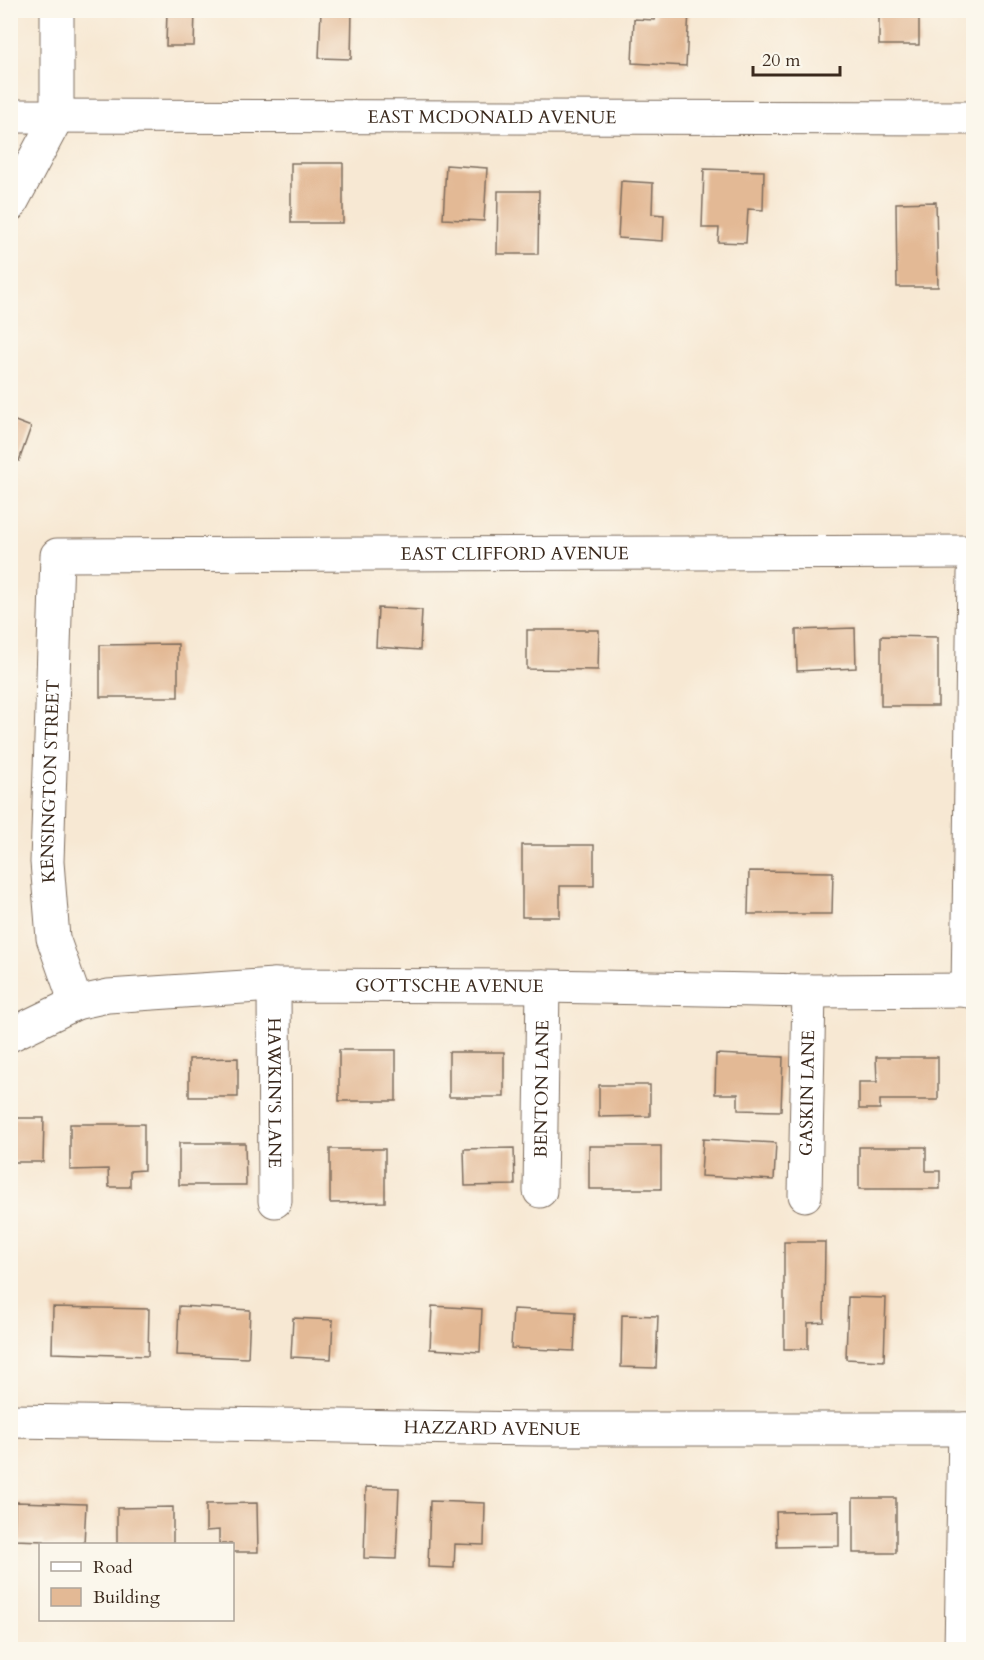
<svg xmlns="http://www.w3.org/2000/svg" width="984" height="1660" font-family="Cardo,serif">
<rect width="100%" height="100%" fill="#fbf7ec"/>
<filter id="ink" filterUnits="userSpaceOnUse"><feTurbulence type="fractalNoise" baseFrequency=".0167" numOctaves="2"/><feDisplacementMap in="SourceGraphic" scale="12" xChannelSelector="R" yChannelSelector="G"/><feConvolveMatrix kernelMatrix="1 2 1 2 8 2 1 2 1" color-interpolation-filters="sRGB"/></filter>
<filter id="wash" filterUnits="userSpaceOnUse"><feTurbulence type="fractalNoise" baseFrequency=".008" numOctaves="4" result="noise"/><feDisplacementMap in="SourceGraphic" scale="24" xChannelSelector="R" yChannelSelector="G"/><feGaussianBlur stdDeviation="1.35" result="paint"/><feColorMatrix in="noise" values="0 0 0 0 0 0 0 0 0 0 0 0 0 0 0 0 0 1.4 0 .05"/><feComposite in="paint" operator="in"/></filter>
<g filter="url(#wash)">
<rect width="100%" height="100%" fill="#f7e8d3"/>
<g id="blocks">
<path fill="#e3b995" d="M167 10H195L194 46H166Z
M321 10H352L351 59 319 58Z
M656 10H689L686 66 632 63 634 19 655 20Z
M879 10H919V45H879Z
M291 163H343V223H291Z
M446 165 487 168 484 221 443 219Z
M704 169 764 171 763 210 748 209 746 243 718 242 719 228H702Z
M621 181 653 183 652 214 664 215 663 241 618 238Z
M498 191H539L538 254H497Z
M936 202 938 287H897L896 203Z
M10 419 31 427 19 461 10 458Z
M378 608 422 610 420 650 376 647Z
M855 628 856 668 797 671 796 630Z
M527 630H599L598 670 527 669Z
M881 636 938 637V706H881Z
M178 644V697H100V645Z
M522 845H594V886H560V917H522Z
M749 871 833 872 832 914H748Z
M339 1050H396V1101H339Z
M449 1052H504V1097H449Z
M716 1054 783 1057 781 1111 738 1110V1094H715Z
M876 1057H938V1100H880V1109H859V1082H877Z
M238 1058V1097H189V1059Z
M599 1085H650V1116L599 1117Z
M10 1118H44L43 1162H10Z
M70 1124H144V1170L130 1171V1187H109L108 1169 70 1170Z
M703 1139 776 1143 774 1180 701 1176Z
M179 1143H245L246 1185H179Z
M589 1146H661V1189H589Z
M859 1147H926V1171H940V1189H859Z
M514 1148 515 1185 465 1186 464 1149Z
M330 1149H385V1202L330 1203Z
M784 1242H825L824 1322 808 1323V1349H784Z
M848 1297 886 1298 884 1361 846 1359Z
M179 1306 250 1310 248 1358 177 1355Z
M432 1306 482 1309 480 1352 430 1349Z
M53 1307 149 1309 148 1356 52 1353Z
M513 1309 576 1312 574 1351 511 1348Z
M622 1315 658 1316 656 1368 621 1367Z
M293 1318 333 1320 331 1359 291 1357Z
M366 1487 399 1488 396 1559 364 1558Z
M853 1498H896V1553H853Z
M430 1501 485 1503 484 1545 455 1544 454 1568 428 1567Z
M15 1502 86 1504 84 1544H44V1541L14 1540Z
M257 1503 258 1552H232V1544H219V1530L206 1531V1504Z
M173 1507V1544H117V1508Z
M839 1511V1546L777 1547 776 1512Z"/>
</g>
</g>
<g filter="url(#ink)">
<use href="#blocks" fill-opacity="0" stroke="#7d6c5d" stroke-width="1.5"/>
<g fill="none" stroke-linecap="round" stroke-linejoin="round">
<defs>
<g id="minor">
<path id="s1" d="M10 116 974 118"/>
<path d="M10 205 57 117V10"/>
<path id="s2" d="M274 985 275 1201"/>
<path d="M968 991 974 573"/>
<path id="s3" d="M76 1003 53 938 47 862 57 555 974 552"/>
<path id="s4" d="M10 1035 76 1003 108 996 274 985 543 986 809 991 974 990"/>
<path id="s5" d="M540 1191 543 986"/>
<path id="s6" d="M805 1195 809 991"/>
<path id="s7" d="M10 1421 539 1429H974"/>
<path d="M961 1650 965 1429"/>
</g>
</defs>
<use href="#minor" stroke="#7d6c5d" stroke-width="35"/>
<use href="#minor" stroke="#fff" stroke-width="33"/>
</g>
</g>
<g text-anchor="middle" stroke-width="6" stroke-linejoin="round" paint-order="stroke">
<g font-size="18" fill="#3b2a1e" stroke="#fbf7ec">
<text dy="6" stroke="none"><textPath href="#s1" startOffset="482">EAST MCDONALD AVENUE</textPath></text>
<text dy="6" stroke="none"><textPath href="#s3" startOffset="910">EAST CLIFFORD AVENUE</textPath></text>
<text dy="6" stroke="none"><textPath href="#s3" startOffset="226">KENSINGTON STREET</textPath></text>
<text dy="6" stroke="none"><textPath href="#s4" startOffset="448">GOTTSCHE AVENUE</textPath></text>
<text dy="6" stroke="none"><textPath href="#s5" startOffset="102">BENTON LANE</textPath></text>
<text dy="6" stroke="none"><textPath href="#s2" startOffset="108">HAWKIN'S LANE</textPath></text>
<text dy="6" stroke="none"><textPath href="#s6" startOffset="102">GASKIN LANE</textPath></text>
<text dy="6" stroke="none"><textPath href="#s7" startOffset="482">HAZZARD AVENUE</textPath></text>
</g>
</g>
<rect width="984" height="1660" fill="none" stroke="#fbf7ec" stroke-width="36"/>
<rect x="39" y="1543" width="195" height="78" fill="#fbf7ec" stroke="#aea59a" stroke-width="1.5"/>
<rect x="51" y="1562" width="30" height="9" fill="#ffffff" stroke="#aea59a" stroke-width="1.5"/>
<text x="93" y="1573" font-size="18" fill="#3b2a1e">Road</text>
<rect x="51" y="1588" width="30" height="18" fill="#e3b995" stroke="#aea59a" stroke-width="1.5"/>
<text x="93" y="1603" font-size="18" fill="#3b2a1e">Building</text>
<path d="M753 66v9h87v-9" fill="none" stroke="#3b2a1e" stroke-width="3"/>
<text x="762" y="66" font-size="18" fill="#3b2a1e" stroke="#fbf7ec" stroke-width="4.5" paint-order="stroke">20 m</text>
</svg>
